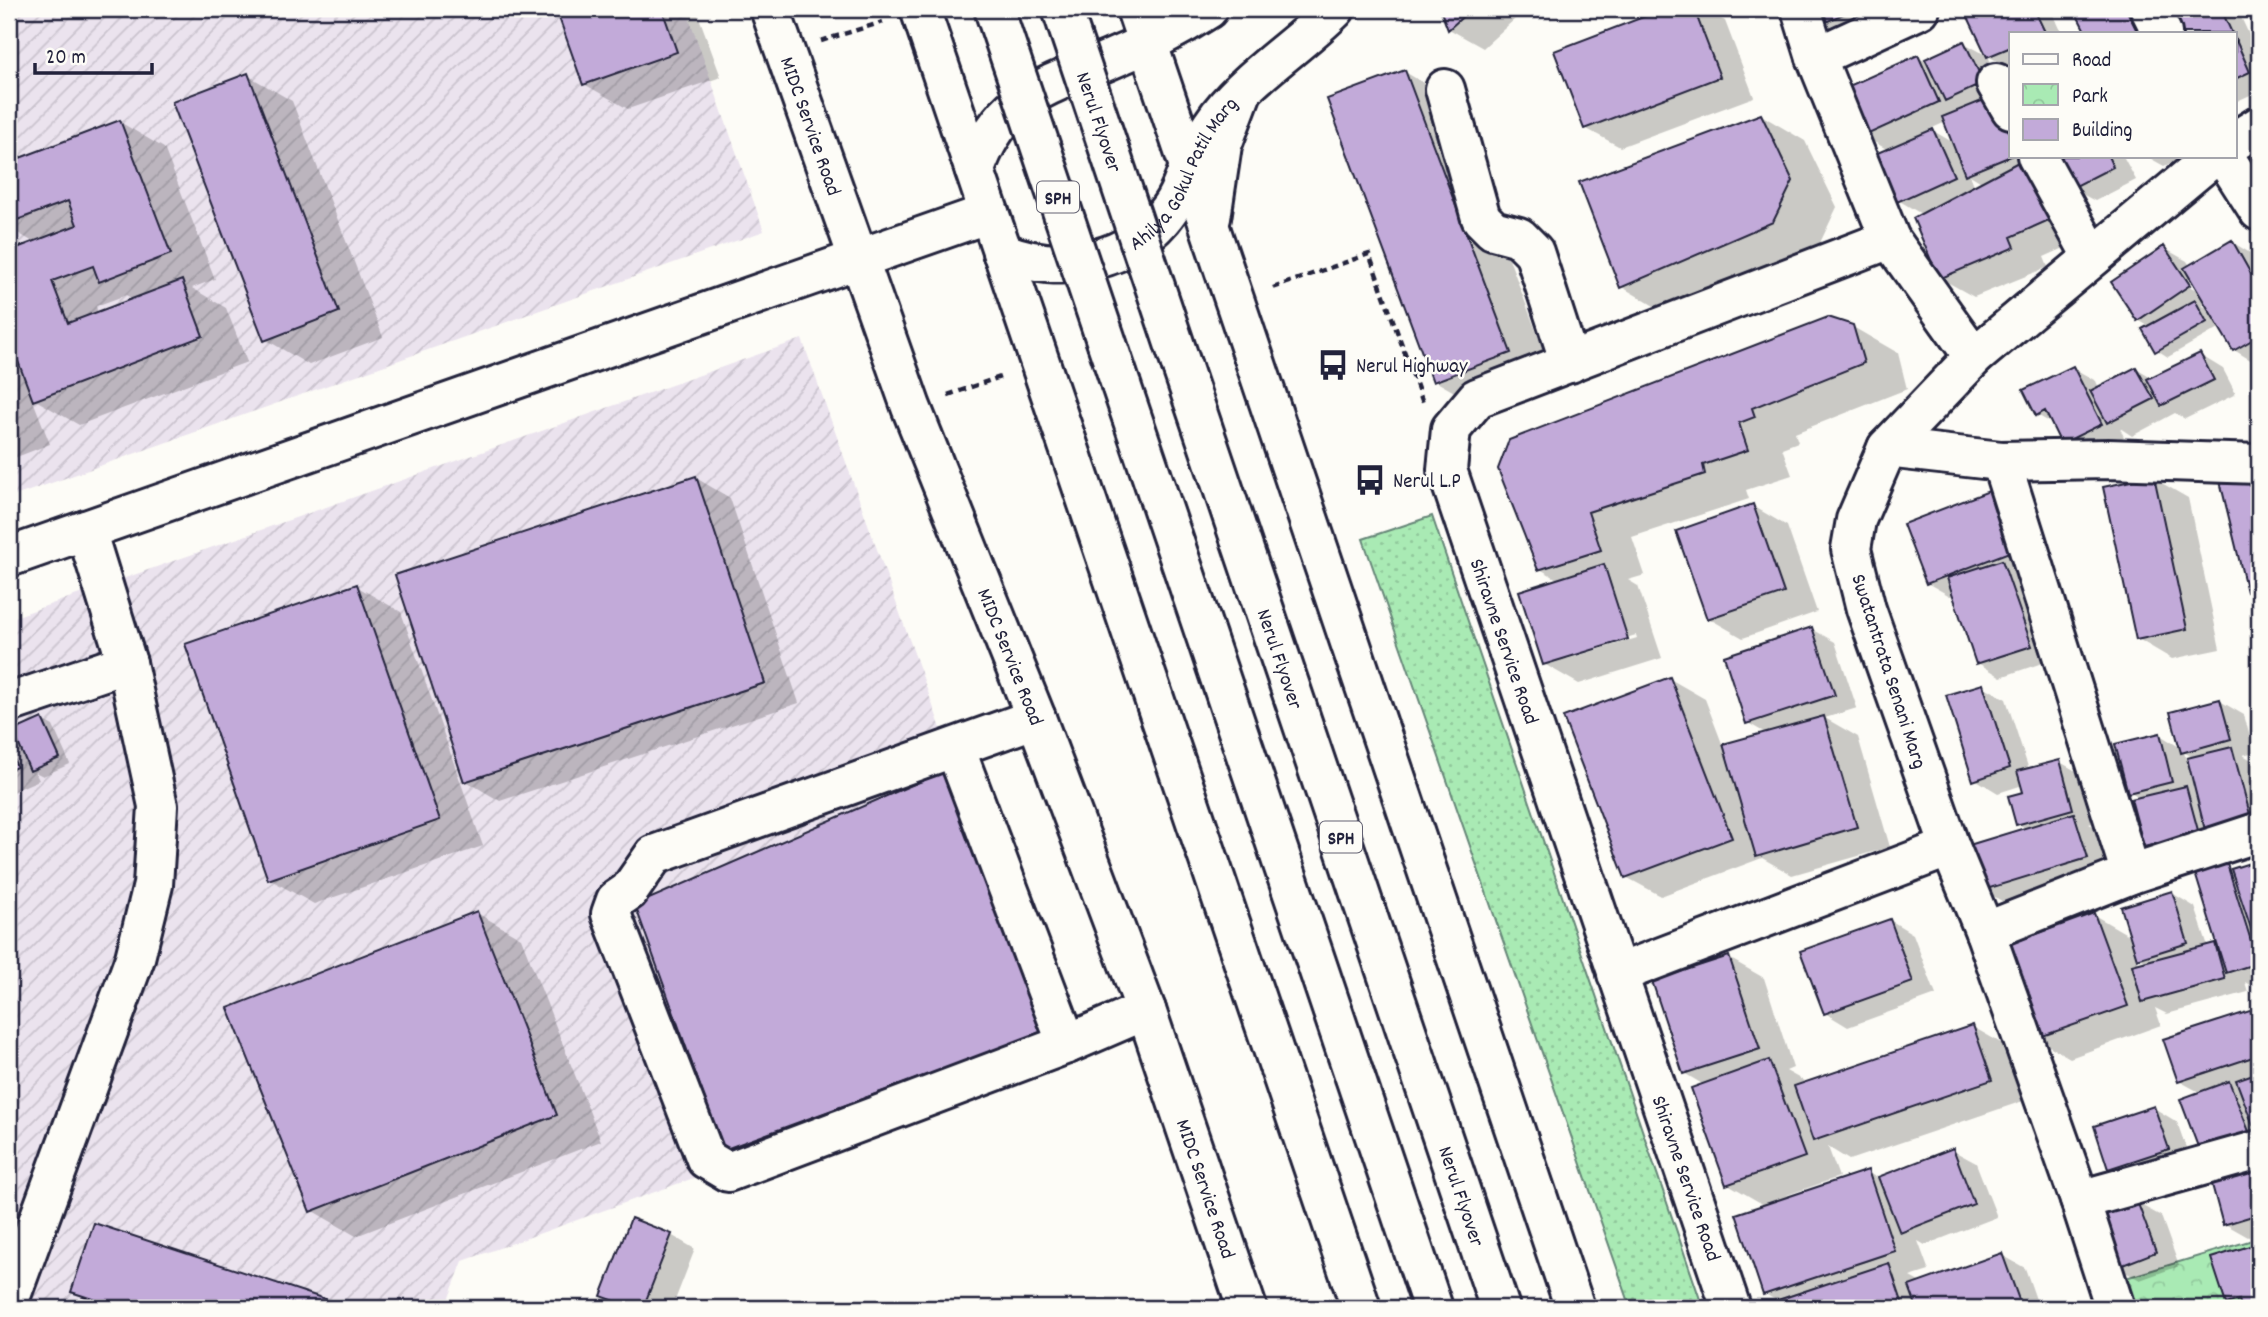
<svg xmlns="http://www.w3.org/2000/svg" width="2268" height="1317" font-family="Dekko,sans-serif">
<defs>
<pattern id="industrial-furrows" width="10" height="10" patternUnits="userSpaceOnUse" patternTransform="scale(1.75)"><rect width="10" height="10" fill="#ebe3ee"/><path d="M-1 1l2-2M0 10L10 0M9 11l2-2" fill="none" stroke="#c9c2cd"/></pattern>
<pattern id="grass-dots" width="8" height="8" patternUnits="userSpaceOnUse" patternTransform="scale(1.75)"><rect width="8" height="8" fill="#a9eab4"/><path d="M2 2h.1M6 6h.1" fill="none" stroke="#91c89c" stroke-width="1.8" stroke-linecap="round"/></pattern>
<pattern id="park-crowns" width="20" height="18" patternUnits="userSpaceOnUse" patternTransform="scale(1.75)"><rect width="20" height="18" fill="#a9eab4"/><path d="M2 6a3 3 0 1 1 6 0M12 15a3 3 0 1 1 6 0" fill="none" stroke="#91c89c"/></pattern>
</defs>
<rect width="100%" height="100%" fill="#fdfcf7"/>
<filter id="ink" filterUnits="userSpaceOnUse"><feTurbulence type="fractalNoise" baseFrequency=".0143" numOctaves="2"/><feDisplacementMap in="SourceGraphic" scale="14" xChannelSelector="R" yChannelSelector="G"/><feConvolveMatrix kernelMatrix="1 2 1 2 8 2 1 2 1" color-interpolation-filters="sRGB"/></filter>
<g filter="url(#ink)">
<path fill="url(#industrial-furrows)" d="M9 9H686L764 231 9 498Z
M802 339 1055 1048 463 1261 445 1308H9V619Z"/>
<path fill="url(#grass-dots)" stroke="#668678" stroke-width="2" d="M1432 516 1703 1308H1631L1363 539Z"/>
<path fill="url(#park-crowns)" stroke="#668678" stroke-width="2" d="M2259 1238V1308H2128L2119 1280Z"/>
<path fill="#0003" fill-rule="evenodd" d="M557 9H696L721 77 628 109 584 84Z
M1442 9H1526L1483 48 1449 29Z
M1669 9H1704L1725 21 1754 97 1620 147 1585 128 1556 52Z
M1814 9H1871L1877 22 1842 38 1819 24Z
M1990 9H2051L2062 33H2011V83L2006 71 2011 69 1988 56 1970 18Z
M2076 9H2142L2154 33H2088Z
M2200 9H2230L2240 15 2259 56V91L2235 102V33H2184L2177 19Z
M1964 43 1988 56 2011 107V131L2004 115 2011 156H2017L2019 162 2082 240 2044 257 2048 267 1974 297 1940 278 1923 215 1898 200 1888 150 1864 136 1917 57 1930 64ZM1946 122 1954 143 1930 129ZM1970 175 1983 183 1975 187Z
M1405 72 1449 98 1554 379 1479 406 1435 381Z
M247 75 292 101 383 337 309 365 265 339Z
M1761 115 1805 141 1837 207 1818 247 1666 313 1622 287Z
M120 122 164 148 215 279 192 288 226 308 247 362 79 425 32 398 50 444 9 460V253L35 243 9 228V164ZM126 295 134 300 98 314 96 306Z
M2055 156H2123L2136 180 2095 201 2071 188Z
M2146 156H2187L2164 166Z
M2232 242 2255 256 2259 263V362L2257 364 2234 350 2221 327 2168 357 2157 350 2150 327 2138 320 2164 248 2187 261 2190 266ZM2184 279 2198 287V291L2182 282ZM2206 302 2211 311 2202 305Z
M1853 327 1898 353 1907 389 1795 433 1798 442 1782 448 1792 475 1746 490 1749 499 1632 537 1645 575 1628 580 1638 586 1662 658 1579 684 1544 664 1559 580 1540 569 1500 469ZM1636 635 1637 638 1567 659V656Z
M2200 355 2223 369 2236 394 2185 419 2175 413 2132 436 2120 428 2124 437 2086 456 2063 443 2053 424 2037 415 2073 368 2096 381 2099 388 2136 368 2153 378Z
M2259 469V597L2249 591Z
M696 478 730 498 799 703 500 801 466 781Z
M2153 478 2188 498 2220 649 2172 659 2138 639Z
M1989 493 2012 506 2054 659 2001 677 1978 663 1955 595 1950 596 1927 583Z
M1753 506 1787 526 1817 612 1743 638 1708 618Z
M356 586 401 612 483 846 314 904 269 879Z
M1812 629 1835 642 1857 708 1825 718 1858 737 1890 847 1792 875 1762 858 1661 896 1626 877 1670 679 1705 699 1723 746 1767 734 1748 723Z
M1983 686 2006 699 2029 770 2060 762 2083 775 2096 822 2089 824 2097 828 2111 871 2005 903 1982 889 2027 829 2017 823 2025 793 2023 785 1998 793 1975 779Z
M2220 701 2244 715 2254 752 2243 755 2255 762 2259 778V835L2169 860 2145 846 2141 798 2129 791 2160 735 2181 748ZM2184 752 2194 758 2186 760Z
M42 720 53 726 70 764 43 776 35 772 39 780 9 793V731L17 735Z
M2259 862V983L2251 986 2245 982 2248 992 2167 1014 2155 1008 2161 1025 2070 1058 2035 1038 2094 915 2132 937 2172 893 2195 907 2208 946 2215 944 2220 948 2226 866 2234 870ZM2136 956 2147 962 2139 965Z
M637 906 1083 1050 759 1169 725 1149Z
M477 913 521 938 601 1141 356 1236 311 1210Z
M1890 920 1913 934 1936 995 1848 1027 1825 1013Z
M1729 958 1764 978 1793 1068 1786 1071 1804 1081 1805 1084 1973 1027 2008 1047 2026 1100 1849 1160 1828 1147 1839 1177 1787 1195 1788 1198 1867 1172 1879 1179 1952 1150 1976 1163 1997 1217 1925 1245 1918 1241 1929 1271 1910 1277 1921 1283 2002 1255 2025 1268 2039 1308H1769L1768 1306 1779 1302 1765 1294 1766 1206 1728 1184 1704 1085 1684 1073Z
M2259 1010V1152L2201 1093 2179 1081 2165 1040Z
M2154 1108 2177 1122 2191 1162 2133 1181 2110 1168Z
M2259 1170V1234L2248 1237 2225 1224 2213 1182Z
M2137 1203 2161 1216 2179 1266 2140 1280 2116 1267Z
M96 1225 340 1306 344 1308H103L73 1291Z
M671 1235 695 1249 672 1308H626L604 1295Z
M2259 1245V1308H2236L2227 1303 2213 1259Z"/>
<path fill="#c2aad9" stroke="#22223b" stroke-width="2" d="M556 9H662L677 52 583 85Z
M1440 9H1471L1448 30Z
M1664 9H1694L1720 77 1584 129 1554 51Z
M1812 9H1854L1817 26Z
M1985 9H2034L2045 32 2011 33V47L1987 57 1968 17Z
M2074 9H2126L2138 33H2086Z
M2196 9H2221L2232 33H2182L2175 18Z
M2249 9H2259V29Z
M2235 38 2250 72 2235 79Z
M1964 41 1984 83 1945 101 1925 59Z
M1918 55 1939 102 1862 137 1840 90Z
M1405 70 1511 353 1433 382 1327 99Z
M248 73 339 312 264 341 172 102Z
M1994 96 2011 136V156L1965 175 1942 117Z
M1761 114 1793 181 1773 222 1620 288 1579 182Z
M120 120 171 254 99 282 93 266 52 281 68 323 182 280 203 336 33 401 9 337V251L77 225 68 201 9 223V162Z
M1933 129 1954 176 1897 202 1875 154Z
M2053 156H2108L2113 167 2070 189Z
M2022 160 2049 220 2011 237 2015 247 1939 279 1913 218Z
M2232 240 2259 288V336L2233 351 2184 268Z
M2164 246 2190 285 2137 321 2111 282Z
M2195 300 2207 322 2155 352 2142 329Z
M1828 317 1853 325 1864 363 1752 408 1755 417 1739 423 1748 450 1703 465 1705 474 1588 512 1601 550 1538 570 1498 469 1509 440Z
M2200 353 2214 380 2161 406 2147 379Z
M2073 366 2102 424 2061 444 2045 411 2036 416 2023 390Z
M2136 367 2154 399 2107 423 2090 391Z
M2259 468V589L2247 592 2219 477Z
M696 476 765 683 464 782 395 575Z
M2154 476 2187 629 2136 640 2103 487Z
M1989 491 2012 551 1926 584 1903 524Z
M1753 504 1784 593 1707 619 1676 531Z
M2002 560 2032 646 1976 664 1947 578Z
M1604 564 1628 639 1543 665 1519 591Z
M357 584 440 820 268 880 185 644Z
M1812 627 1835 695 1746 724 1724 656Z
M1670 677 1732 838 1625 878 1563 717Z
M1983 684 2010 768 1973 781 1946 695Z
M2220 699 2231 739 2181 753 2170 712Z
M1824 716 1857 827 1756 857 1723 744Z
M42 718 60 758 30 771 13 731Z
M2160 733 2172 782 2128 793 2115 744Z
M2232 747 2251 818 2205 830 2187 758Z
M9 749 17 767 9 770Z
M2060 760 2073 809 2016 825 2008 796 2023 792 2017 771Z
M951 768 1050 1030 723 1150 635 905Z
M2186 786 2199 834 2144 847 2131 799Z
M2074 813 2088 858 1980 891 1966 846Z
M2259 860V952L2231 869Z
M2227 864 2258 963 2226 973 2195 873Z
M2172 891 2188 943 2137 959 2121 907Z
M477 911 557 1115 310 1212 228 1008Z
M2094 913 2128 1006 2034 1039 2001 947Z
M1890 919 1913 982 1824 1014 1800 951Z
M2215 943 2225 979 2142 1002 2132 965Z
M1729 956 1760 1049 1683 1074 1652 981Z
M2259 1008V1055L2178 1082 2163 1039Z
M1973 1025 1992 1080 1813 1141 1794 1086Z
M1769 1060 1805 1157 1726 1185 1691 1088Z
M2259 1072V1123L2253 1125 2236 1080Z
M2229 1081 2250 1134 2200 1152 2180 1099Z
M2154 1106 2169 1149 2108 1169 2094 1126Z
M1953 1148 1974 1204 1900 1233 1878 1177Z
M2259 1168V1214L2223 1225 2211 1181Z
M1868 1170 1895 1251 1763 1295 1736 1214Z
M2137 1201 2156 1252 2115 1268 2096 1215Z
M631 1218 672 1234 643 1308H634L601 1296Z
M94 1223 340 1304 339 1308H120L71 1292Z
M2259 1243V1308H2242L2239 1300 2226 1304 2211 1258Z
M2002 1253 2022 1308H1917L1909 1286Z
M1889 1263 1904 1308H1767L1766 1304Z"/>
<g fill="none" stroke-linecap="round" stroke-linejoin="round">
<defs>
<g id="minor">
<path id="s1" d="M770 9 911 407 1036 718 1146 1010 1247 1308"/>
<path d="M1801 9 1816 57 1890 239 1974 357"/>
<path d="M2150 9 2162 33"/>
<path d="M1816 57 1920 9"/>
<path d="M1996 83 2011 109"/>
<path d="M1445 89 1481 218 1493 230 1519 237 1534 252 1570 363"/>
<path d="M2235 141 2259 126"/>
<path d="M2037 156 2092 256"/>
<path d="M2224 156 2259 211"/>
<path d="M1887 448 2001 461 2108 459 2259 464"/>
<path d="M2001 461 2131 874 2259 832"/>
<path d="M9 557 989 213"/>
<path d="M9 703 127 663"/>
<path d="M1036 718 654 855 629 891 616 900 611 914 706 1159 728 1172 1067 1044 1146 1010"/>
<path d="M955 748 1067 1044"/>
<path d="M1985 932 2131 874"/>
<path d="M1617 974 1950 847"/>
<path d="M2080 1200 2259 1150"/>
<path d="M9 1301 135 958 153 885 158 806 127 663 86 530"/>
<path d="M1731 1308 1447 470 1451 429 1477 398 1890 239"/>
<path d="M2115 1308 2080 1200 1985 932 1950 847 1866 609 1851 549 1856 520 1887 448 1974 357 2214 156"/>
</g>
<g id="major">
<path d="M975 170C1001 96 1043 88 1109 60 1143 46 1177 29 1208 9"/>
<path id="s2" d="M1002 252C1061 276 1132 263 1170 208 1180 195 1184 179 1190 165 1198 147 1208 130 1220 114 1252 74 1299 45 1335 9"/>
</g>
<g id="highway">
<path d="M920 9 1361 1308"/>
<path d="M1136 9 1575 1308"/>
<path d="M1211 218 1222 145 1242 92"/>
<path id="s3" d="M1182 367 1500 1308"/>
<path d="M1121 385 1433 1308"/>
</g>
</defs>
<use href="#minor" stroke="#22223b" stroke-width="44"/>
<use href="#major" stroke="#22223b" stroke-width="44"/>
<use href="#highway" stroke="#22223b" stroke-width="44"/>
<path stroke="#22223b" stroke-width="4.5" stroke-dasharray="7 5" stroke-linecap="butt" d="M821 41 883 22
M1273 288 1369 254 1423 403
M948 395 1003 376"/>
<use href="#minor" stroke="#fdfcf7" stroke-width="38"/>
<use href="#major" stroke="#fdfcf7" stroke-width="38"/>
<use href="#highway" stroke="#fdfcf7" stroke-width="38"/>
<defs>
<g id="highway-bridge">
<path d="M994 9 1121 385"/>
<path id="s4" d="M1062 9 1182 367"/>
</g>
</defs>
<use href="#highway-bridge" stroke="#22223b" stroke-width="44" stroke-linecap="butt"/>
<use href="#highway-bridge" stroke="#fdfcf7" stroke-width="38"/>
</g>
</g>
<defs>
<symbol id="bus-bare" viewBox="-9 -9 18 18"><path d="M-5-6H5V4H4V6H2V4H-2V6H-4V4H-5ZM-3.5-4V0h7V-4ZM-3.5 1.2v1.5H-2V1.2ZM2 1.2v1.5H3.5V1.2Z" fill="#22223b" stroke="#fdfcf7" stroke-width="2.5" paint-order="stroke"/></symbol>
</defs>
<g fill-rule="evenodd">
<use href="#bus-bare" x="1311" y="343" width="44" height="44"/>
<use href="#bus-bare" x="1348" y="458" width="44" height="44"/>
</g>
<g text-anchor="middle" stroke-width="5" stroke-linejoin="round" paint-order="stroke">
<g fill="#fdfcf7" stroke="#646373" stroke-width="2">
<rect x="1037" y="181.5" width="42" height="31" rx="5"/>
<rect x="1320" y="821.5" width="42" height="31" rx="5"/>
</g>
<g font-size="19" font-weight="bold" fill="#22223b">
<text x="1058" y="204">SPH</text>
<text x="1341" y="844">SPH</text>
</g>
<g font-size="21" fill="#22223b" stroke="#fdfcf7">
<text dy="7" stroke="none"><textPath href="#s4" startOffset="119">Nerul Flyover</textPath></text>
<text dy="7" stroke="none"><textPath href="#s1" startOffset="124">MIDC Service Road</textPath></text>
<text dy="7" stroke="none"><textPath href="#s2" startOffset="224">Ahilya Gokul Patil Marg</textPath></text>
<text transform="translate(1505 641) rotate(71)" y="7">Shiravne Service Road</text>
<text dy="7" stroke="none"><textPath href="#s1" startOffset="691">MIDC Service Road</textPath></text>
<text dy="7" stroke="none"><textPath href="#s3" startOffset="308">Nerul Flyover</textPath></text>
<text transform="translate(1890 671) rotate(72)" y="7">Swatantrata Senani Marg</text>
<text transform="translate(1687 1178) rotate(71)" y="7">Shiravne Service Road</text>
<text dy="7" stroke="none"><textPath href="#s1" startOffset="1258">MIDC Service Road</textPath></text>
<text dy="7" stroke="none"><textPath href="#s3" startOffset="875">Nerul Flyover</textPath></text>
</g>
<g font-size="21" fill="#22223b" stroke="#fdfcf7" text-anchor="start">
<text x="1356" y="372">Nerul Highway</text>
<text x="1393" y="487">Nerul L.P</text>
</g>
</g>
<rect width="2268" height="1317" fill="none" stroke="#fdfcf7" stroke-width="35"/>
<rect x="18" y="18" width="2233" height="1282" fill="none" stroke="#22223b" stroke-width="2.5" filter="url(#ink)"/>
<rect x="2009" y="32" width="228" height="126" fill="#fdfcf7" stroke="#a5a5ac" stroke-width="2"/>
<rect x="2023" y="54" width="35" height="10" fill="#fdfcf7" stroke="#a5a5ac" stroke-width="2"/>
<text x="2072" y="66" font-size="21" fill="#22223b">Road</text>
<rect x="2023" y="84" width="35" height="21" fill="url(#park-crowns)" stroke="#a5a5ac" stroke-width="2"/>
<text x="2072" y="102" font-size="21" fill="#22223b">Park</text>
<rect x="2023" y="119" width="35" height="21" fill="#c2aad9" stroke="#a5a5ac" stroke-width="2"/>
<text x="2072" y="136" font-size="21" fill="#22223b">Building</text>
<path d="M35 63v10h117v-10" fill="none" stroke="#22223b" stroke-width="3.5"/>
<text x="46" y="63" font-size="21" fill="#22223b" stroke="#fdfcf7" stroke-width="5" paint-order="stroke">20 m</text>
</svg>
